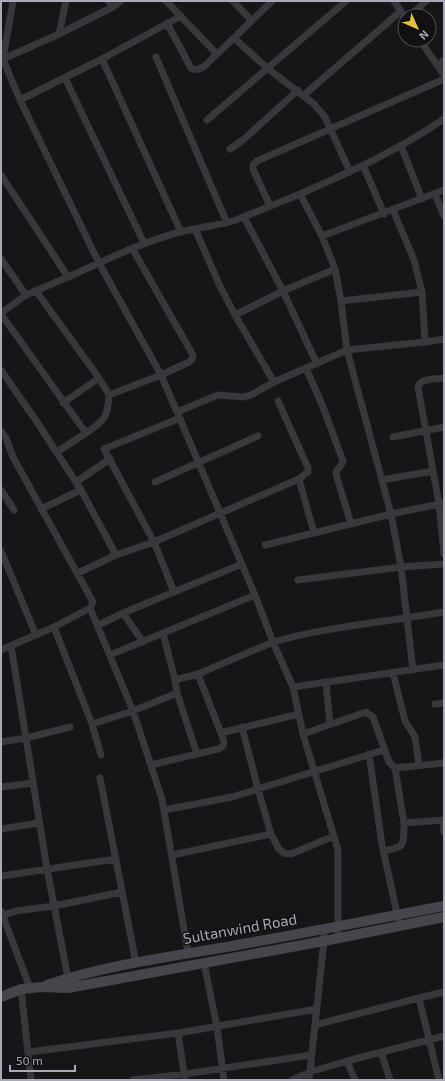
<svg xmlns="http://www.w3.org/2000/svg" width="445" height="1081" font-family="'Exo 2',sans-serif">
<rect width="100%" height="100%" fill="#161517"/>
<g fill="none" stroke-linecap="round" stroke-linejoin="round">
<path stroke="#37373c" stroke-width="7" d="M166 1 217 54 234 38
M233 1 251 20
M272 1 234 38 267 68 314 104 325 117 350 172
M394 1 405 18
M113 7 121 1
M410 16 426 1
M167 23 191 68C201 74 210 60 217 54
M59 34 66 1
M420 40 444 75
M156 57 227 223
M3 59 59 34 113 7 108 1
M102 59 181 232
M438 66 444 60
M65 78 144 243
M304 95 401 11
M20 100 102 59 181 16
M207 120 346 1
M401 146 422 199
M230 149 243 140 298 90
M363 165 384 214
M1 175 68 277
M444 190 322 236 335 269 341 301 347 350 274 382 251 395 243 397 218 395 177 412 255 595 273 642C329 626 387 622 444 612
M435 194 444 216
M270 206 253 169V165L257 161 444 79
M244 217 283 291 317 364
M195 229 220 286 235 315 274 382
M322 236 300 194C350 172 399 150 444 119
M1 259 26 295
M36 291 99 378 109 395 161 375 189 362 192 359 193 355 132 248
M422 292 425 342
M341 301 422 292 414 260 393 210
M1 313 26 295 68 277 99 263 20 100 3 59 13 1
M1 314 86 433 57 452
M235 315 283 291 335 269
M444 339 425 342 347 350 391 514 444 503
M306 368 323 407 343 461C342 467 336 468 336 474L351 524
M1 370 37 422 81 490
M444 378C436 379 420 378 418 387L439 504 444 554
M63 403 99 378
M177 412 161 375 99 263C125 251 152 239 180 232 199 227 218 226 236 220L300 194
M1 431 6 438 13 457 93 602 90 608 54 627 1 650
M86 433C104 421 108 418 109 395
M393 437 444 427
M299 479 314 533
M382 480 433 471
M76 482 110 459
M155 482 258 436
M1 490 14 510
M41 509 81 490 116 555 154 542 299 479 308 472V468L278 401
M265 545 391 514 401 567 413 670
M1 551 36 635
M78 573 116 555
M298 580 401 567 444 564
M174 592 154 542 104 449 180 418
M90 608 133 711 162 799 188 953
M123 613 143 642
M97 626 123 613 242 564
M54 627 92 724 133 711 177 693 175 680 198 674 273 642 293 687 303 734 338 850V938
M163 633 175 680
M110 655 255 595
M393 673 405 721 415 737 419 765
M326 683 330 724
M293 687 444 665
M177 693 197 754
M435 704 444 703
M92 724 101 755
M242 727 258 789 271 834 279 849 284 853 291 854 334 836
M221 733 299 714
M303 734 366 712 373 717 389 762 395 768
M1 742 26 738 11 646
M369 754 382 845 398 918
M444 763 395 768 404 823 444 820
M151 765 218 749 223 746 224 741 198 674
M100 778 136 963
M1 787 33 783
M164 810 232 797 384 750
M443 820 444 832
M1 829 39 823
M383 851C407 847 403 845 404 823
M172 855 271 834
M1 876 116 859
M1 911 30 988
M3 915 16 911 54 906 122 892
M204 963 217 1027 224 1080
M68 978 47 869 26 738 70 727
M21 989 31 1080
M419 998 439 1080
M315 1025 419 998 444 992
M178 1033 185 1080
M29 1052 178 1033 317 1009
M381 1052 390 1080
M347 1061 355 1080
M133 1080 185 1074 311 1055
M292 1080 310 1072 347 1061 444 1036
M309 1080 324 941V930"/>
<path stroke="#45464c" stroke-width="10" d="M47 985C103 966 162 958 220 948 295 935 369 920 444 906
M1 997 21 989 42 987 68 988 324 941 444 917"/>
</g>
<g text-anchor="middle" stroke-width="3" stroke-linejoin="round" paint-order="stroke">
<g font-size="15" fill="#a8abb6" stroke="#111012">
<text transform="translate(240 929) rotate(-10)" y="5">Sultanwind Road</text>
</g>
</g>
<rect width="445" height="1081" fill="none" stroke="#a8abb6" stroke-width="4"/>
<g transform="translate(417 28) rotate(135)"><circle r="19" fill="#111012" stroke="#4d4e54"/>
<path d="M0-3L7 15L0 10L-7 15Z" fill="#e7c13d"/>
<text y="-6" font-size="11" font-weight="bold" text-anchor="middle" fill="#a8abb6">N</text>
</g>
<path d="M10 1065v6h65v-6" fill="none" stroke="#a8abb6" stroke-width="2"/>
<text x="16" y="1065" font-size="12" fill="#a8abb6" stroke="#111012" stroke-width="3" paint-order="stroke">50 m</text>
</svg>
